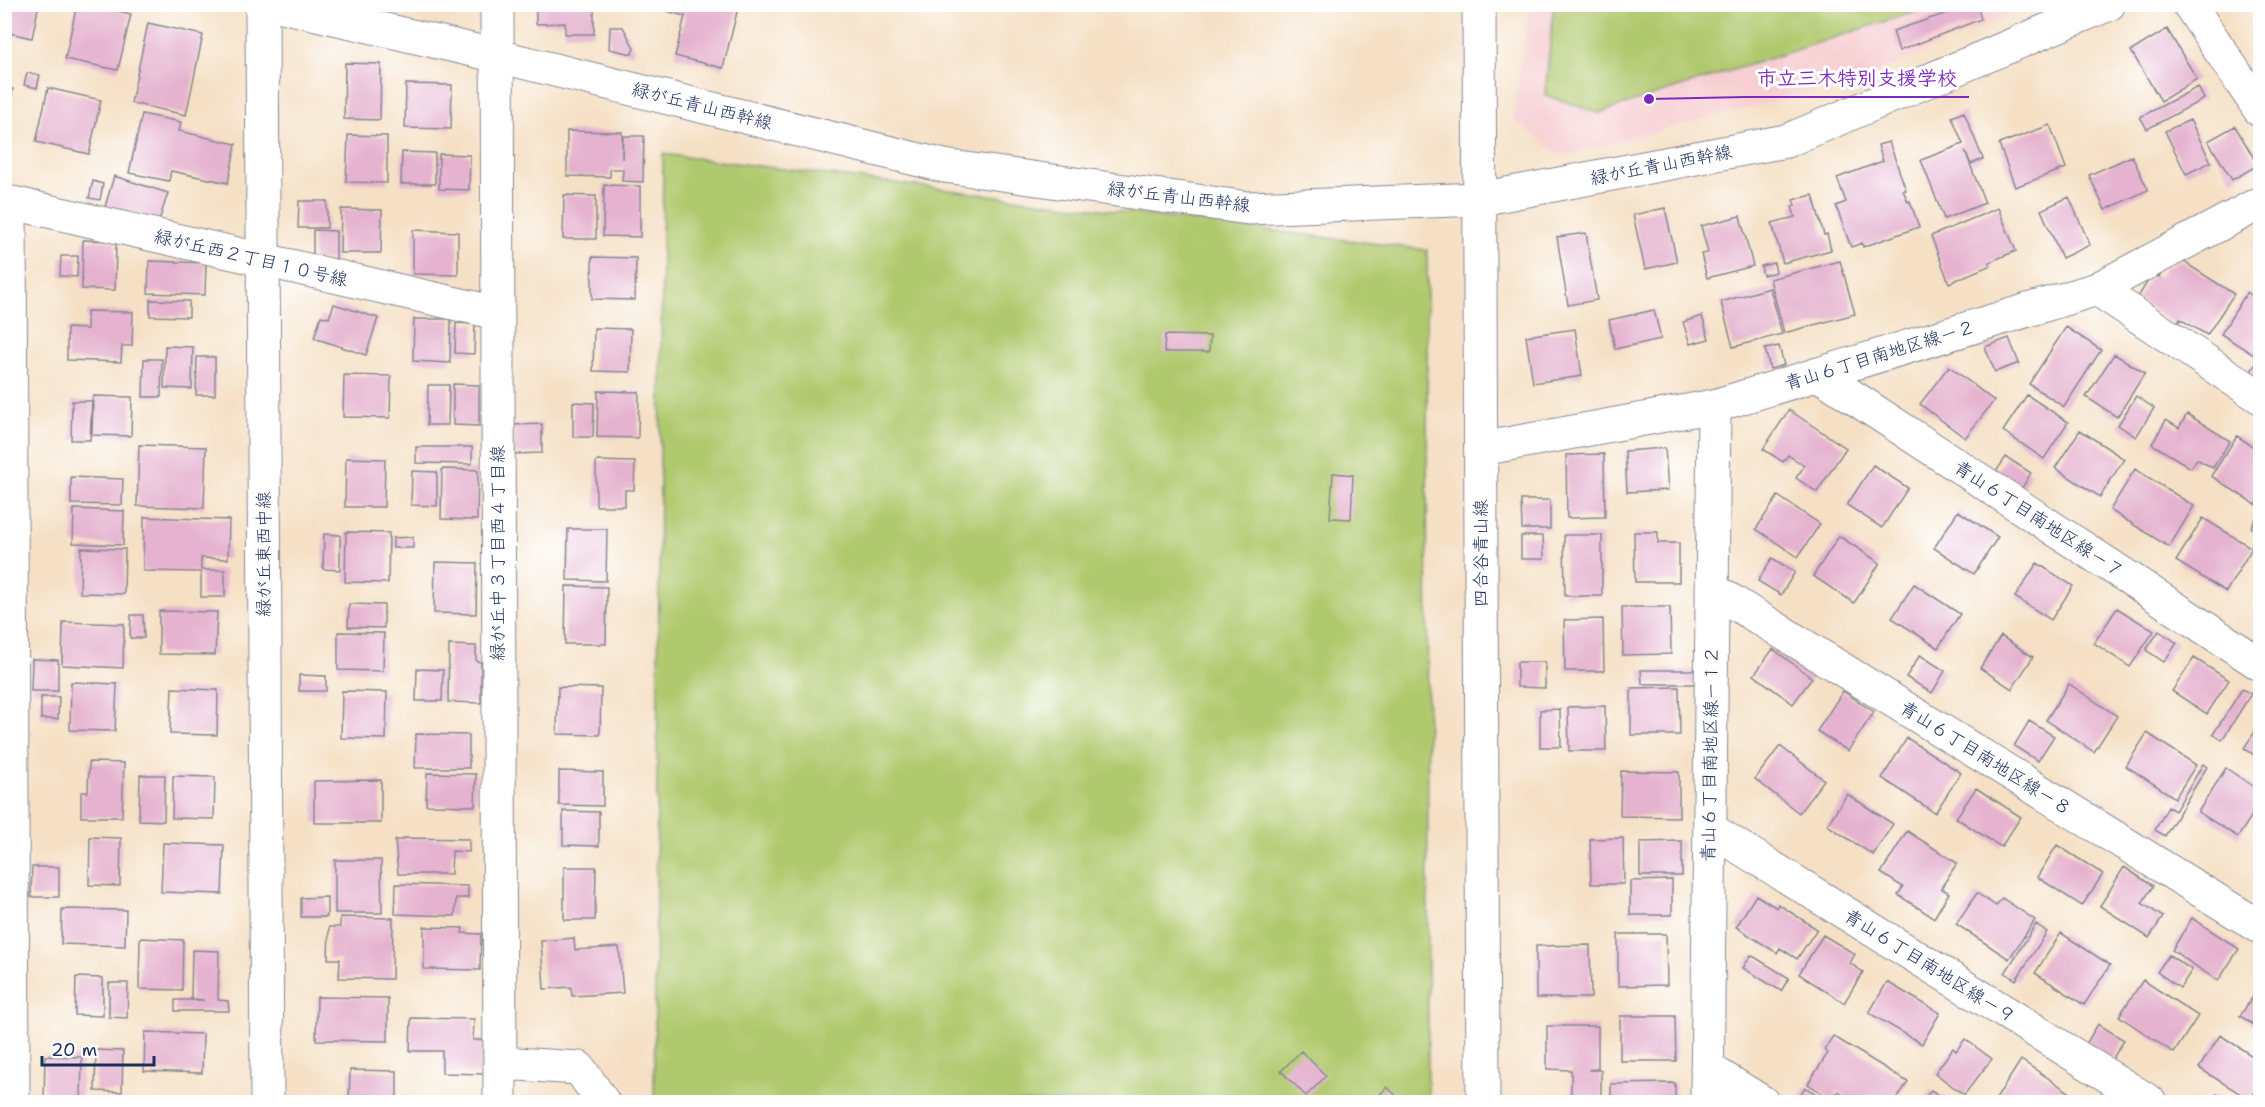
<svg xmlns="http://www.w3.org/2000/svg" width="2265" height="1107" font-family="'Shantell Sans','Klee One',sans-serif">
<rect width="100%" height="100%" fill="#fff"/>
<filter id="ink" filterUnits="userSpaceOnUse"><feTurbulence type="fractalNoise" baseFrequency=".0167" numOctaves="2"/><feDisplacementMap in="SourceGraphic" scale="12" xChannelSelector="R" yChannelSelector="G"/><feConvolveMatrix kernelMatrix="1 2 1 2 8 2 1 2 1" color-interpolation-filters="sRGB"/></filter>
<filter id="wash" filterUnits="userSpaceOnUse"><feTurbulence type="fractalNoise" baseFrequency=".008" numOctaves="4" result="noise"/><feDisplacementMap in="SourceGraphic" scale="24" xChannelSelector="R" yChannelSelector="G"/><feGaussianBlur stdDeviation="1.35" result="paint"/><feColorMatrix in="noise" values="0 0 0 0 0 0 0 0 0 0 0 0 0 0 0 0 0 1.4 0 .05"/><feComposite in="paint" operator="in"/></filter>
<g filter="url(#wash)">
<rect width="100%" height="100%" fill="#f5e0c5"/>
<path fill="#f7cfd2" d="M1529 5H2033L1861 79 1562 156 1513 119Z"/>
<path fill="#b1c96e" stroke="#667c66" stroke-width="1.5" d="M1554 5V4L1936 5 1599 113 1545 95Z
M663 154 1427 250 1428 1102H654Z"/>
<g id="blocks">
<path fill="#e5b2cf" d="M4 4H39L32 38 4 32Z
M77 4H87L131 14 118 70 65 59Z
M536 4H594V34H565V23L536 24Z
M668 4H739L723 68 675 56 685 16 666 11Z
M1971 5H1977L1981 19 1899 51 1893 31Z
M148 23 203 35 186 115 131 103Z
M610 27H623L634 48 632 54 609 49Z
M2167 29 2197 79 2161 101 2131 51Z
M345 63 381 64 380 120 344 119Z
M27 73 40 75 37 88 24 85Z
M406 84 452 85 451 129 405 128Z
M4 87 13 89 5 121H4Z
M2198 87 2204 99 2147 129 2140 117Z
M48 88 101 100 89 154 36 142Z
M1964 112 1983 159 1971 164 1965 151 1985 203 1944 219 1921 160 1963 144 1952 117Z
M142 114 181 122 179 131 236 144 228 183 171 171 169 181 129 173Z
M2190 120 2211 162 2186 174 2165 131Z
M2050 125 2066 168 2015 187 1999 144Z
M2235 126 2258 165 2232 180 2208 141Z
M567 131 622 132V159L623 136H644L643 182 622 181 623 169H610V177L567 176Z
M348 135 387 136V183L346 182Z
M1889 142 1906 190H1903L1908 202 1910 201 1919 227 1863 247 1862 243 1851 247 1836 206 1846 202 1837 178 1883 161 1878 145Z
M402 152 435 153V184H401Z
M439 154 470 155 469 190 439 189Z
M2132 156 2148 190 2105 210 2089 175Z
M114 176 168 193 158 224 105 207Z
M93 181 103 184 100 200 89 198Z
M604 185 640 186V237L603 236Z
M564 195 596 196V239H563Z
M1813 195 1824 235 1827 234 1831 250 1783 263 1772 223 1795 217 1792 206 1795 205 1793 200Z
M2069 197 2090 245 2062 258 2041 210Z
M299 201H327V228H298Z
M1665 208 1677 262 1645 269 1633 215Z
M1998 208 2016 251 1989 262 1991 265 1949 283 1931 236Z
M341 209 382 210 381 253H340Z
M1740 216 1753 266 1707 278 1701 254 1708 253 1701 226Z
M313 230 336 231V261L313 260Z
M413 230 458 232V275L413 274Z
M1586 233 1597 300 1568 305 1557 237Z
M83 240 116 241 115 290 82 289Z
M61 256H78L77 277 60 276Z
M592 257 636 258 635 300 592 299Z
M2181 260 2234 294 2207 335 2180 319 2177 325 2137 299 2152 274 2159 277 2166 267Z
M149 261 206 263 205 295 148 293Z
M1840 261 1855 314 1784 333 1770 279Z
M1774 263 1776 272 1763 275 1761 266Z
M1770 288 1782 334 1733 347 1721 302Z
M2247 292 2260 301V359L2221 334Z
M150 300 189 301V317L150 316Z
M334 304 378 318 366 355 314 338 321 316 329 318Z
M1654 310 1661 339 1615 349 1609 320Z
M87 311 133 312 132 346H122L121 362 67 360V328L87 329Z
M1702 316 1709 339 1690 344 1683 322Z
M414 319H451L450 363 413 361Z
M456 323 475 324 474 354 455 353Z
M2066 327 2101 350 2064 407 2029 384Z
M594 328 631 329 630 372 593 371Z
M1575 329 1582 376 1533 383 1526 336Z
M1165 335 1210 336 1209 352H1164Z
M2009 338 2019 363 1995 372 1985 347Z
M165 346 193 347 192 389 164 388Z
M1779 346 1784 365 1770 369 1765 349Z
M2114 354 2145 373 2117 417 2086 397Z
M197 357H215V395H196Z
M144 359H162L161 397H143Z
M2257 362 2260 364V394L2243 383Z
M1949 366 1994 401 1965 438 1920 404Z
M344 375 391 376 390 418 343 417Z
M453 384 479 385V426L453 425Z
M428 385H449L448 425H427Z
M598 391 639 392 638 438 597 437Z
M2027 395 2068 422 2044 459 2003 431Z
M93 396 132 397 131 436 92 435Z
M2136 396 2154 408 2136 437 2118 425Z
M72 401H92L90 440H71Z
M573 402 594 403 593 437H573Z
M1789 410 1846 448 1817 492 1796 478 1804 466 1788 455 1783 462 1763 449Z
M2187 414 2230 441 2213 468 2197 459 2191 468 2152 444 2166 420 2179 428Z
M542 424V453L514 454 513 425Z
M2080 430 2124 459 2100 497 2055 468Z
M2237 436 2260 451V499L2256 505 2211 476Z
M139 445 206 447 204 508 137 506Z
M416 447H472V464L416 463Z
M1665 448 1668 490 1627 492 1625 451Z
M1604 454 1605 517 1567 518 1566 455Z
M2006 457 2031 473 2019 493 1993 476Z
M346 458 385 459 384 507H345Z
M596 461 635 462 634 490H625V506H596Z
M1873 465 1908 488 1882 528 1847 505Z
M442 469 478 470 477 520 441 519Z
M2135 469 2194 506 2169 547 2110 510Z
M412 471 437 472V506L411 505Z
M1333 473 1353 475 1351 519 1330 518Z
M71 477 123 479 122 505 71 504Z
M1778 496 1820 524 1798 557 1756 529Z
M1521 500H1550V529H1522Z
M74 509 124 511 123 545 73 543Z
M1958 511 1998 537 1974 574 1934 548Z
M2260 511V533L2251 527Z
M144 517 229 520 228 559 201 558V570H225V597H201V572L143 571Z
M2203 518 2252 548 2226 592 2176 561Z
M568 529H607L606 581 567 580Z
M346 532 389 533 388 583 345 582Z
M1634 532H1658V543H1679V582H1635Z
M324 534 340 535V570L323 569Z
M1564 535H1602V596H1565Z
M1521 536H1543L1544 559H1521Z
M1839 536 1880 563 1854 603 1813 576Z
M413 537V548H393V538Z
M81 548 125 549 124 594 80 593Z
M1772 558 1795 572 1781 595 1758 581Z
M435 562 477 563 476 614 434 613Z
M2037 563 2073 586 2051 620 2015 597Z
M1914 584 1960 614 1938 648 1892 618Z
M566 586 607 587 606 644H565Z
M349 604 384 605V628L348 627Z
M1622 607H1670L1671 654 1623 655Z
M2117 608 2154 631 2130 667 2094 643Z
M159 611 217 612 215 655 159 654Z
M131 615H143L144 638H130Z
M1603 619 1604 671H1565L1564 620Z
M63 622 124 624 123 668 62 665Z
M2159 631 2177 643 2164 662 2146 650Z
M338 632 384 633 383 671 338 670Z
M2001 636 2033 657 2012 689 1980 668Z
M449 645 476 646V661L481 662V703L448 702Z
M1773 649 1812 678 1793 704 1754 675Z
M1920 655 1945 671 1932 693 1906 677Z
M2194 658 2229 680 2207 714 2172 691Z
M32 659 58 660V691H31Z
M1517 662H1545V688L1517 687Z
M417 669 443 670 442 701H416Z
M1641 670H1696V684H1642Z
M299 675 326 676V691H299Z
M71 682 117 684 115 731 70 730Z
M2069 684 2117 716 2094 752 2046 720Z
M558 687 601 688 600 735 557 734Z
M1679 687 1680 735H1631V688Z
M172 688 218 690 217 735 170 734Z
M2242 689 2251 694 2222 740 2213 734Z
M342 691 387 692 386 739 341 738Z
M1843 691 1874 712 1848 751 1817 731Z
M41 697H59L58 719H41Z
M1605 706 1606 751H1569L1568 707Z
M1560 709 1561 747H1540V710Z
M2029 721 2054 736 2038 761 2014 746Z
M2260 724V759L2244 748Z
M2147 733 2196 765 2175 798 2126 766Z
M416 734 469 735V768H415Z
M1907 738 1961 773 1935 813 1882 778Z
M1780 746 1824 780 1799 813 1755 779Z
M89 762 124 763 122 817H81V792H88Z
M2203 764 2207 767 2165 836 2155 830 2168 807 2175 811Z
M2226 768 2260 791V803L2238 837 2198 812Z
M559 771 603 772V806L559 805Z
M1621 771 1679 772V817L1620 816Z
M427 773 476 774 475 806 426 805Z
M140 775H165L164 821 139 820Z
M173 776 215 777 214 819 172 818Z
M381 780V823H314V781Z
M1976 788 2021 817 2001 847 1956 818Z
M1847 794 1893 824 1873 855 1827 825Z
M563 811 599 812V846L563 845Z
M1907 831 1957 863 1941 888 1949 893 1934 918 1898 895 1903 887 1881 873Z
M90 837 121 838 120 886 89 885Z
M403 838 469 839V852L452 851 451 874H398L395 840H403Z
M1623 838 1624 884H1591L1590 839Z
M1682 841V876H1640V842Z
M163 843 224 845 222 894 161 892Z
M2057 845 2103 874 2082 906 2037 877Z
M335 860H381L382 913H335Z
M32 867H59V897H31Z
M564 867H596L595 920H564Z
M2124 867 2153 886 2142 903 2163 917 2149 938 2100 906Z
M1672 880V915H1630V881Z
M396 884 468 886V898H456L455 916 395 914Z
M1977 893 1996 906 2002 898 2035 920 2009 959 1956 924Z
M1756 895 1777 908 1778 904 1817 929 1797 959 1780 948 1777 953 1736 927Z
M327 897V917H301V898Z
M62 909 126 910 125 946 61 944Z
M340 917 393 918 392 979 339 978 340 959H328L329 927H340Z
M2192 918 2239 949 2218 981 2172 950Z
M2036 924 2047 932 2016 980 2005 973Z
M424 927 463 928 462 933 481 934 480 970 424 969Z
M2061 933 2110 965 2084 1005 2035 973Z
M1618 934H1666L1667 985 1618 986Z
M1823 935 1855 954 1850 963 1863 972 1844 1003 1799 974Z
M140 938 183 940 182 990 139 989Z
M574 938 575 950 619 947 623 993 572 996 571 987 544 989 541 941Z
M1590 945 1591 998H1536V946Z
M192 950 219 951 218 1000 228 1001 229 1011H175V1000H204L191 999Z
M1751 955 1789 978 1781 991 1743 968Z
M2169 955 2192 970 2180 988 2157 972Z
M76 977 103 978V1016L75 1015Z
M2143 980 2198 1016 2174 1053 2119 1016Z
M1887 982 1940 1013 1922 1044 1869 1013Z
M109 983H128L127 1018 109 1017Z
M2260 986V1029L2240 1016Z
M317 997 388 998V1041L316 1040Z
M1620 1016H1675L1676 1061H1620Z
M411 1018 474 1019 473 1040H485V1074L442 1073V1051H410Z
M2098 1024 2124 1040 2112 1060 2086 1044Z
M1547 1026H1598V1069L1588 1070H1601V1097H1571V1070L1547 1069Z
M145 1032 203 1034 202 1073 144 1071Z
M2220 1035 2260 1061V1084L2250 1100 2199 1068Z
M1833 1036 1908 1082 1895 1102H1855L1838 1091 1832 1100 1808 1084 1828 1053 1824 1050Z
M1965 1039 1992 1059 1964 1095 1935 1073 1953 1048 1956 1051Z
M96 1050 123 1051 122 1092 95 1091Z
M1301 1051 1326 1076 1306 1096 1281 1071Z
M45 1056 82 1057 81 1101 44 1099Z
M2021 1060 2069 1092 2063 1102H2002L1996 1099Z
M350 1070 397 1071V1102H349Z
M1675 1083V1102H1611V1084Z
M1387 1087 1403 1102H1373Z
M1805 1087 1819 1096 1815 1102 1796 1101Z
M1931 1090 1950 1102H1922Z
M2217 1094 2231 1102H2212Z"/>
</g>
</g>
<g filter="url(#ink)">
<use href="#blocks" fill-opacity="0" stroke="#888892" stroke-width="1.5"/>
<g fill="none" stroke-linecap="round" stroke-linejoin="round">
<defs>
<path id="street" d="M497 4 500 1102
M2189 4 2260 110
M4 201 497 313
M10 203 13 1102
M2097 289 2260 397
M1818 374 2260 664
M1481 449 1714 406 2097 289 2260 203
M1712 589 2260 927
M1710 829 2150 1102
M500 1063 579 1068 603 1102
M1707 1068 1762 1102
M1707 1102 1714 406"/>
<path id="secondary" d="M262 4 267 1102
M273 4 498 56 944 166 1248 208 1480 199 1786 141 2109 4
M1479 4 1483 1102"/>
</defs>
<use href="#street" stroke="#888892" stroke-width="35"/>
<use href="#secondary" stroke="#888892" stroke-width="35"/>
<use href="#street" stroke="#fff" stroke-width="33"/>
<use href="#secondary" stroke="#fff" stroke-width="33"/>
</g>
</g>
<g text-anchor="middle" stroke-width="6" stroke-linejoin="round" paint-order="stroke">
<g font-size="18" fill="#1b2f5e" stroke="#fff">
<text transform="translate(702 106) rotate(14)" y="6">緑が丘青山西幹線</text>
<text transform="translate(1661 165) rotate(-11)" y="6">緑が丘青山西幹線</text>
<text transform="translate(1179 197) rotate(7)" y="6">緑が丘青山西幹線</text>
<text transform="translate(251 258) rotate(13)" y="6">緑が丘西２丁目１０号線</text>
<text transform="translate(1880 355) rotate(-17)" y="6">青山６丁目南地区線ー２</text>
<text transform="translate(2039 519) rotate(33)" y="6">青山６丁目南地区線ー７</text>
<text transform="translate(498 553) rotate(-90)" y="6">緑が丘中３丁目西４丁目線</text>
<text transform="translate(1481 553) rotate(-90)" y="6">四合谷青山線</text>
<text transform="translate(264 554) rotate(-90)" y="6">緑が丘東西中線</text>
<text transform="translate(1710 754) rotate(-89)" y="6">青山６丁目南地区線ー１２</text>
<text transform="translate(1986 758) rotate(32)" y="6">青山６丁目南地区線ー８</text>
<text transform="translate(1930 966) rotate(32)" y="6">青山６丁目南地区線ー９</text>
</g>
</g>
<path fill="none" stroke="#7b2cbf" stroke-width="2" d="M1649 99L1745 97H1969"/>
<circle fill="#7b2cbf" stroke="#fff" stroke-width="2" cx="1649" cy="99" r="6"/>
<g font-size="20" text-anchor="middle" font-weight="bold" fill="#7b2cbf" stroke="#fff" stroke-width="6" stroke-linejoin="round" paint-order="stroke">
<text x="1857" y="85">市立三木特別支援学校</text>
</g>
<rect width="2265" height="1107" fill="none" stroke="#fff" stroke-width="24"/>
<path d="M42 1056v9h112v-9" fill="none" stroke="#1b2f5e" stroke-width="3"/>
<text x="51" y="1056" font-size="18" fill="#1b2f5e" stroke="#ffffff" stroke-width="4.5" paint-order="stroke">20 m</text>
</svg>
